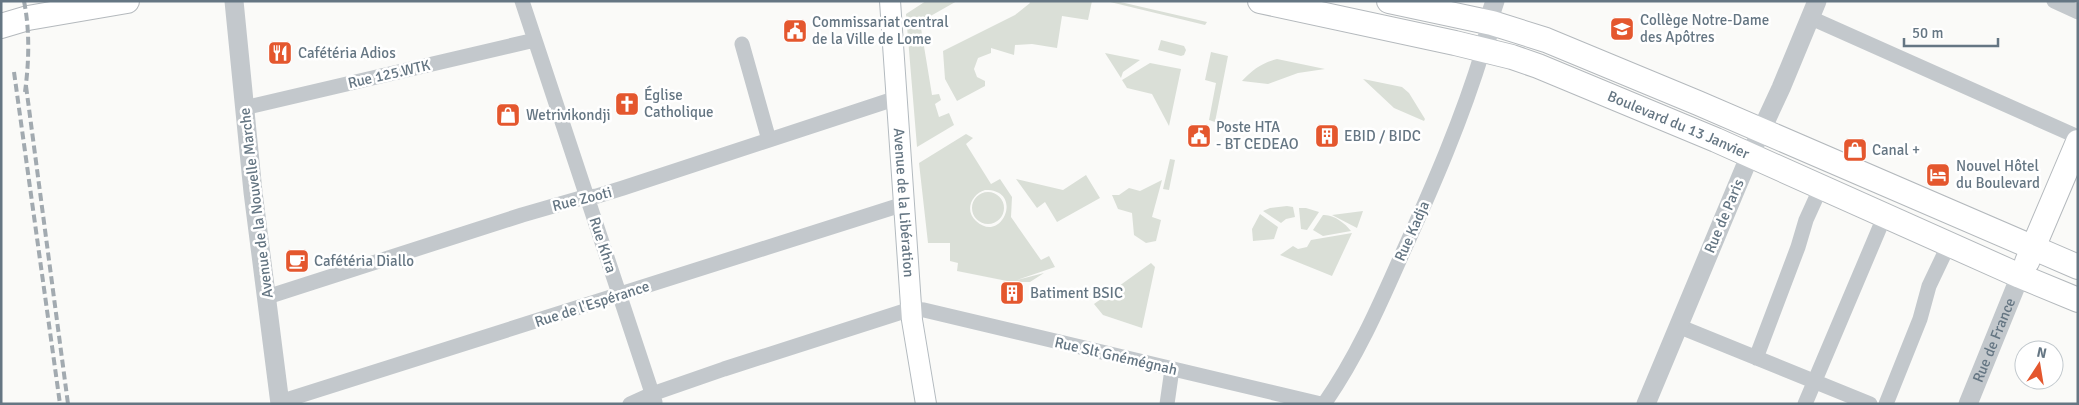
<svg xmlns="http://www.w3.org/2000/svg" width="2079" height="405" font-family="Signika,sans-serif">
<rect width="100%" height="100%" fill="#fafaf8"/>
<path fill="#dadfd7" fill-rule="evenodd" d="M926 1H957L920 22 932 95 939 94 941 100 935 104 939 117 949 113 954 125 917 147 906 14Z
M1029 1H1092L1088 20 1062 16 1057 48 1032 44 1015 45 1014 55 991 48V53L978 58 974 69 977 77 985 81V86L957 101 945 79 943 51 1015 15 1030 3Z
M1106 1H1116L1207 22 1205 25Z
M1161 40 1184 46 1186 50 1184 55 1181 56 1158 50Z
M1211 52 1228 56 1215 122 1209 120 1216 83 1205 80Z
M1105 53 1140 60 1123 72 1121 78Z
M1277 59 1325 69 1298 73 1268 84 1242 81C1253 69 1262 63 1277 59Z
M1150 63 1181 69 1169 126 1152 94 1127 88 1122 80Z
M1363 79 1402 87 1409 93 1425 119 1424 121 1394 108Z
M966 134 973 138 966 144 991 184 1000 179 1012 197 1011 217 1041 260 1049 256 1055 267 1017 280 1044 273 1030 282H1012L957 271 958 263 950 261V243H928L919 163ZM985 190C1025 189 1002 245 976 221 964 210 972 194 985 190Z
M1170 159 1175 160 1169 190 1163 189Z
M1086 175 1100 198 1057 222 1045 202 1037 208 1016 179 1063 190Z
M1162 180 1152 217 1161 220 1156 241 1146 243 1134 235 1132 213 1118 209 1112 195H1119L1129 188 1140 191Z
M972 208a16 16 0 1 1 32 0a16 16 0 1 1-32 0Z
M1287 206 1293 207 1295 217 1286 219 1281 223 1263 211 1270 208Z
M1299 208H1306L1319 212 1307 230 1301 229Z
M1363 211 1357 228 1332 215Z
M1260 214 1278 227 1274 239 1253 241 1252 229Z
M1323 215C1333 214 1345 223 1351 231L1323 236 1313 230Z
M1352 233 1332 276 1280 255 1293 246 1298 249 1307 247 1311 240Z
M1151 263 1155 267 1142 328 1103 315 1094 304Z"/>
<g fill="none" stroke-linecap="round" stroke-linejoin="round">
<defs>
<g id="secondary">
<path id="s2" d="M890 1 912 320 926 404"/>
</g>
<g id="trunk">
<path id="s3" d="M1260 1 1455 43 1512 57 1538 66 1716 140 2020 276 2078 300"/>
<path d="M1389 1 1492 23 1546 40 1698 103 2078 267"/>
<path d="M1 26 28 18 127 1"/>
<path d="M2027 262 2078 142"/>
</g>
</defs>
<use href="#secondary" stroke="#b3babf" stroke-width="22"/>
<use href="#trunk" stroke="#b4b9bd" stroke-width="26"/>
<path stroke="#c3c8cc" stroke-width="15" d="M522 1 655 402
M2054 1 2078 12
M1811 18 2078 137
M742 44 769 140
M244 108 535 40
M267 297 522 215 581 198 597 196 623 188 897 98
M1678 326 1870 404
M1756 358 1798 247 1806 220 1821 187
M280 402 904 204
M630 404 652 394 724 369 911 309 924 310 1321 404
M1167 404 1172 369
M1324 404C1357 357 1380 304 1403 252 1433 186 1462 119 1483 50
M1805 404 1885 215
M1886 404 1920 319 1929 286 1949 244"/>
<g stroke="#c3c8cc" stroke-width="19">
<path d="M234 1 253 192 280 404"/>
<path d="M1483 50 1492 23V10L1495 1"/>
<path d="M1646 404 1750 155 1781 88 1817 1"/>
<path id="s1" d="M1968 404 2020 276"/>
</g>
<use href="#secondary" stroke="#fff" stroke-width="20"/>
<use href="#trunk" stroke="#fff" stroke-width="24"/>
<path stroke="#a2aab0" stroke-width="4" stroke-dasharray="8 4" stroke-linecap="butt" d="M24 1C30 31 29 62 25 92
M14 72 60 404
M26 86 68 404"/>
</g>
<defs>
<symbol id="school-square" viewBox="-11 -11 22 22"><rect x="-9" y="-9" width="18" height="18" rx="4" fill="#e4572e" stroke="#fff"/><path d="M0-5L7-2L0 1L-7-2ZM-4 1L0 2.5L4 1V4Q0 6-4 4Z" fill="#fff"/></symbol>
<symbol id="civic-square" viewBox="-11 -11 22 22"><rect x="-9" y="-9" width="18" height="18" rx="4" fill="#e4572e" stroke="#fff"/><path d="M-.6-6.5H3V-4.5H.6V-3L4-1V1h2V6H-6V1h2V-1L-.6-3ZM-1.2 2.5V6h2.4V2.5Z" fill="#fff"/></symbol>
<symbol id="restaurant-square" viewBox="-11 -11 22 22"><rect x="-9" y="-9" width="18" height="18" rx="4" fill="#e4572e" stroke="#fff"/><path d="M-5-6h1v4h1v-4h1v4h1v-4h1v5L-1.5 .5V6h-2V.5L-5-1ZM5-6V6H3V1.5H1.5Q1.5-4 5-6Z" fill="#fff"/></symbol>
<symbol id="church-square" viewBox="-11 -11 22 22"><rect x="-9" y="-9" width="18" height="18" rx="4" fill="#e4572e" stroke="#fff"/><path d="M-1.2-6h2.4v3.5h3.3v2.4h-3.3V6h-2.4V-.1h-3.3v-2.4h3.3Z" fill="#fff"/></symbol>
<symbol id="shop-square" viewBox="-11 -11 22 22"><rect x="-9" y="-9" width="18" height="18" rx="4" fill="#e4572e" stroke="#fff"/><path d="M-5-2.5h2.3a2.7 3.5 0 0 1 5.4 0H5L5.5 6h-11ZM-1.5-2.5h3a1.5 2.3 0 0 0-3 0Z" fill="#fff"/></symbol>
<symbol id="building-square" viewBox="-11 -11 22 22"><rect x="-9" y="-9" width="18" height="18" rx="4" fill="#e4572e" stroke="#fff"/><path d="M-4-6H4V6H1V3H-1V6H-4ZM-2.5-4.3h1.7v1.8h-1.7ZM.8-4.3h1.7v1.8H.8ZM-2.5-1h1.7V.8h-1.7ZM.8-1h1.7V.8H.8Z" fill="#fff"/></symbol>
<symbol id="hotel-square" viewBox="-11 -11 22 22"><rect x="-9" y="-9" width="18" height="18" rx="4" fill="#e4572e" stroke="#fff"/><path d="M-6-4.5h1.5V1H6V5H4.5V3h-9V5H-6ZM-4 0a1.8 1.8 0 1 1 3.6 0ZM.5 0V-2.5h3Q6-2.5 6 0Z" fill="#fff"/></symbol>
<symbol id="cafe-square" viewBox="-11 -11 22 22"><rect x="-9" y="-9" width="18" height="18" rx="4" fill="#e4572e" stroke="#fff"/><path d="M-5.5-4.5H6V0H3Q3 3.5 0 3.5H-2.5Q-5.5 3.5-5.5 0ZM3-3.2v2h1.7v-2ZM-6 4.5H4V6H-6Z" fill="#fff"/></symbol>
</defs>
<g fill-rule="evenodd">
<use href="#school-square" x="1608" y="15" width="28" height="28"/>
<use href="#civic-square" x="781" y="17" width="28" height="28"/>
<use href="#restaurant-square" x="266" y="39" width="28" height="28"/>
<use href="#church-square" x="613" y="90" width="28" height="28"/>
<use href="#shop-square" x="494" y="101" width="28" height="28"/>
<use href="#civic-square" x="1185" y="122" width="28" height="28"/>
<use href="#building-square" x="1313" y="122" width="28" height="28"/>
<use href="#shop-square" x="1841" y="136" width="28" height="28"/>
<use href="#hotel-square" x="1924" y="161" width="28" height="28"/>
<use href="#cafe-square" x="283" y="247" width="28" height="28"/>
<use href="#building-square" x="998" y="279" width="28" height="28"/>
</g>
<g text-anchor="middle" stroke-width="5" stroke-linejoin="round" paint-order="stroke">
<g font-size="15" fill="#657683" stroke="#fff" text-anchor="start">
<text x="1640" y="25">Collège Notre-Dame<tspan x="1640" dy="17">des Apôtres</tspan></text>
<text x="812" y="27">Commissariat central<tspan x="812" dy="17">de la Ville de Lome</tspan></text>
<text x="298" y="58">Cafétéria Adios</text>
<text x="644" y="100">Église<tspan x="644" dy="17">Catholique</tspan></text>
<text x="526" y="120">Wetrivikondji</text>
<text x="1216" y="132">Poste HTA<tspan x="1216" dy="17">- BT CEDEAO</tspan></text>
<text x="1344" y="141">EBID / BIDC</text>
<text x="1872" y="155">Canal +</text>
<text x="1956" y="171">Nouvel Hôtel<tspan x="1956" dy="17">du Boulevard</tspan></text>
<text x="314" y="266">Cafétéria Diallo</text>
<text x="1030" y="298">Batiment BSIC</text>
</g>
<g font-size="15" fill="#657683" stroke="#fff">
<text transform="translate(389 74) rotate(-13)" y="5">Rue 125.WTK</text>
<text dy="5" stroke="none"><textPath href="#s3" startOffset="438">Boulevard du 13 Janvier</textPath></text>
<text transform="translate(582 199) rotate(-14)" y="5">Rue Zooti</text>
<text transform="translate(256 203) rotate(-97)" y="5">Avenue de la Nouvelle Marche</text>
<text dy="5" stroke="none"><textPath href="#s2" startOffset="202">Avenue de la Libération</textPath></text>
<text transform="translate(1724 216) rotate(-67)" y="5">Rue de Paris</text>
<text transform="translate(1412 231) rotate(-66)" y="5">Rue Kadja</text>
<text transform="translate(603 245) rotate(72)" y="5">Rue Khra</text>
<text transform="translate(592 304) rotate(-18)" y="5">Rue de l'Espérance</text>
<text dy="5" stroke="none"><textPath href="#s1" startOffset="69">Rue de France</textPath></text>
<text transform="translate(1116 356) rotate(13)" y="5">Rue Slt Gnémégnah</text>
</g>
</g>
<rect width="2079" height="405" fill="none" stroke="#657683" stroke-width="5"/>
<g transform="translate(2039 365) rotate(12)"><circle r="24" fill="#ffffff" stroke="#c1c8cd"/>
<path d="M0-4L9 19L0 12L-9 19Z" fill="#e4572e"/>
<text y="-8" font-size="14" font-weight="bold" text-anchor="middle" fill="#657683">N</text>
</g>
<path d="M1904 38v8h94v-8" fill="none" stroke="#657683" stroke-width="2.5"/>
<text x="1912" y="38" font-size="15" fill="#657683" stroke="#ffffff" stroke-width="4" paint-order="stroke">50 m</text>
</svg>
